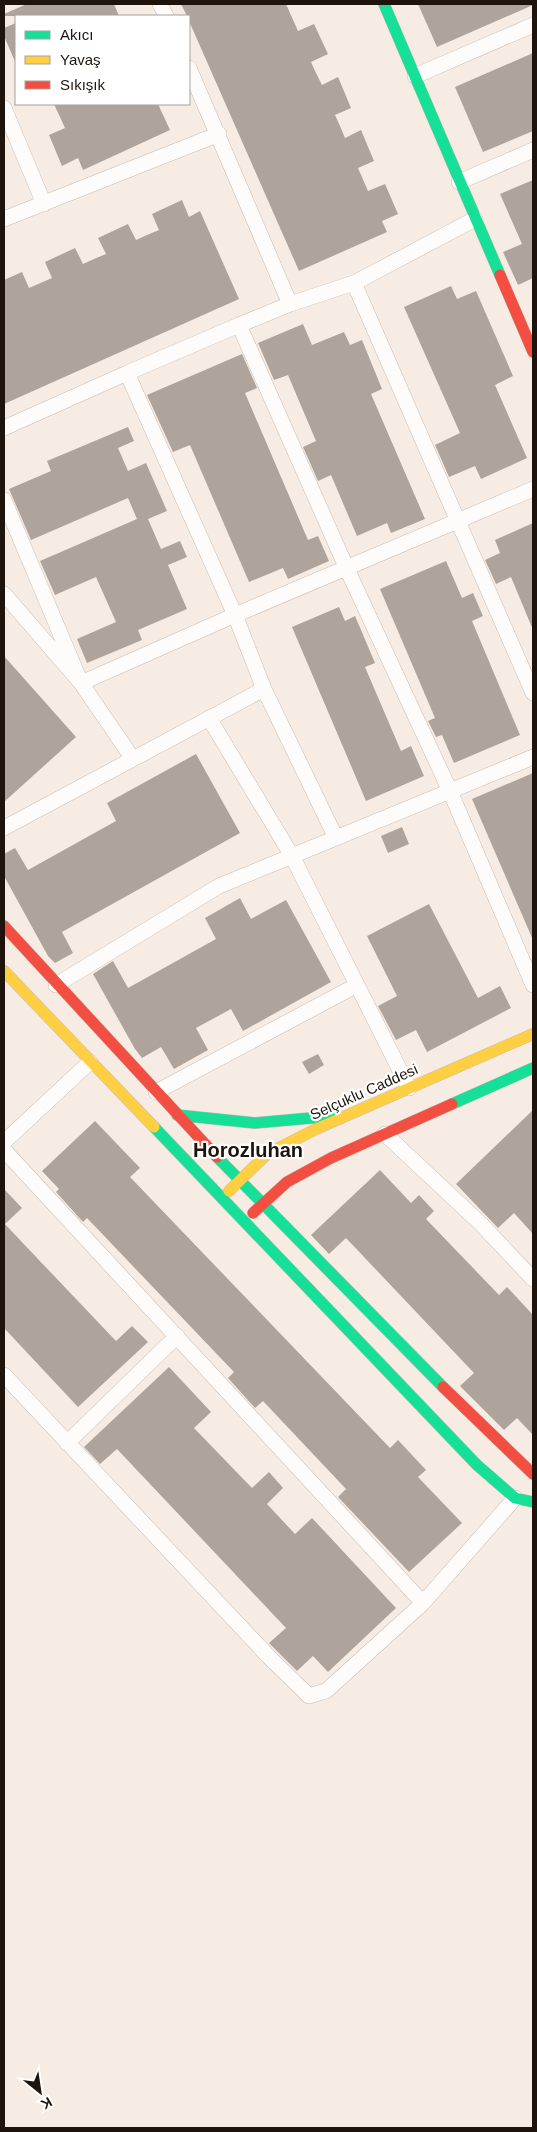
<svg xmlns="http://www.w3.org/2000/svg" width="537" height="2132" font-family="Helvetica,sans-serif">
<rect width="100%" height="100%" fill="#f6ece3"/>
<path fill="#aea49c" d="M27 4H114L119 16H4V14Z
M181 4H286L298 31 314 24 328 54 311 62 316 73 322 85 338 77 351 108 335 115 340 126 345 138 361 130 374 161 358 168 368 191 385 184 398 214 382 221 387 232 299 271 189 21V16H187Z
M418 4H533V5L437 47Z
M16 23V64L4 36V28Z
M533 53V131L483 152 455 87Z
M54 104H158L170 130 83 170 78 158 62 166 49 135 65 128Z
M533 180V278L518 285 503 252 522 244 500 194Z
M182 200 189 217 200 211 239 299 4 404V280L22 272 29 288 52 278 45 262 75 248 83 264 94 259 106 254 98 238 128 224 136 240 147 235 159 230 152 214Z
M451 286 457 299 476 291 513 376 495 385 527 458 481 479 475 466 449 477 435 445 460 433 404 307Z
M303 324 312 345 344 332 350 345 362 340 382 389 371 394 425 519 391 533 387 523 357 536 331 475 318 481 303 447 316 441 288 375 274 380 258 343Z
M242 354 257 388 245 393 308 540 318 536 329 561 288 579 283 568 249 582 190 445 173 452 147 395Z
M128 427 134 441 118 448 128 471 146 463 167 511 148 519 161 549 180 541 187 557 168 565 187 609 138 630 142 640 87 663 77 639 116 622 96 577 55 595 40 561 137 519 128 498 31 540 9 489 51 471 47 461Z
M533 523V630L511 577 496 584 485 560 500 553 495 540Z
M446 561 462 598 473 593 483 616 472 621 520 735 454 763 442 735 436 737 428 721 435 718 380 589Z
M339 607 345 621 355 616 375 663 365 667 401 751 411 746 424 776 366 801 292 627Z
M4 656 76 737 4 802Z
M196 754 240 833 62 932 73 953 55 963 48 956 4 876V854L15 848 28 870 116 821 107 803Z
M533 773V940L472 799Z
M402 827 409 844 388 853 381 836Z
M240 898 251 919 286 900 331 982 243 1031 231 1009 196 1028 208 1050 174 1069 161 1047 142 1058 135 1049 93 974 113 961 128 988 216 939 205 918Z
M429 904 478 998 500 986 511 1008 427 1052 416 1030 396 1040 378 1006 397 996 367 936Z
M318 1054 324 1065 309 1074 302 1062Z
M533 1110V1234L514 1213 498 1228 456 1184Z
M95 1121 140 1168 130 1177 390 1448 398 1440 426 1470 418 1477 462 1523 409 1572 338 1497 346 1489 263 1401 255 1408 228 1378 234 1372 87 1218 83 1222 56 1192 59 1189 42 1171Z
M380 1170 411 1203 419 1195 434 1211 426 1219 499 1295 507 1287 533 1315V1435L517 1418 504 1430 460 1386 474 1373 346 1238 329 1254 311 1235Z
M4 1189 22 1208 5 1224 19 1239 116 1341 132 1326 148 1342 78 1407 4 1328Z
M169 1367 211 1412 194 1428 252 1488 269 1472 283 1488 267 1504 295 1534 312 1518 396 1608 328 1672 313 1656 297 1671 269 1643 286 1628 117 1449 100 1464 84 1447Z"/>
<g fill="none" stroke-linecap="round" stroke-linejoin="round">
<defs>
<path id="street" d="M160 4 166 16
M189 68 290 304
M415 76 533 25
M4 108 44 204
M459 182 533 150
M4 219 219 134
M354 283 533 693
M239 325 290 304 354 283 475 219
M127 373 239 325 347 569 450 791 533 985
M4 428 127 373 235 615 264 689 336 838
M4 500 81 683 235 615 533 489
M4 594 81 683 133 759
M209 718 292 856 409 1088
M4 828 264 689
M56 985 219 886 533 757
M156 1092 357 985
M385 1134 481 1224 533 1279
M4 1142 90 1062
M4 1150 423 1603 326 1691 309 1696 269 1657 4 1375
M67 1443 177 1336
M423 1603 515 1498"/>
<path id="fast" d="M384 4 500 275
M452 1104 533 1068
M177 1115 255 1123 333 1116
M154 1127 477 1465 515 1498 533 1502
M217 1157 443 1387"/>
<path id="slow" d="M4 971 154 1127
M229 1191 267 1154 316 1129 533 1034"/>
<path id="jam" d="M500 275 533 352
M4 926 217 1157
M253 1213 287 1182 331 1158 452 1104
M443 1387 533 1474"/>
</defs>
<use href="#street" stroke="#c7bdb4" stroke-width="16"/>
<use href="#fast" stroke="#c7bdb4" stroke-width="12"/>
<use href="#slow" stroke="#c7bdb4" stroke-width="12"/>
<use href="#jam" stroke="#c7bdb4" stroke-width="12"/>
<use href="#street" stroke="#fefcfb" stroke-width="15"/>
<use href="#fast" stroke="#16e098" stroke-width="11"/>
<use href="#slow" stroke="#ffcf43" stroke-width="11"/>
<use href="#jam" stroke="#f24e42" stroke-width="11"/>
</g>
<g text-anchor="middle" stroke-width="4.5" stroke-linejoin="round" paint-order="stroke">
<g font-size="15" fill="#1f140b" stroke="#fff">
<text transform="translate(364 1092) rotate(-24)" y="5">Selçuklu Caddesi</text>
</g>
<g font-size="20" font-weight="bold" fill="#1f140b" stroke="#fff">
<text x="248" y="1157">Horozluhan</text>
</g>
</g>
<rect width="537" height="2132" fill="none" stroke="#1f140b" stroke-width="10"/>
<rect x="15" y="15" width="175" height="90" fill="#ffffff" stroke="#a5a19d"/>
<rect x="25" y="31" width="25" height="8" fill="#16e098" stroke="#a5a19d"/>
<text x="60" y="40" font-size="15" fill="#1f140b">Akıcı</text>
<rect x="25" y="56" width="25" height="8" fill="#ffcf43" stroke="#a5a19d"/>
<text x="60" y="65" font-size="15" fill="#1f140b">Yavaş</text>
<rect x="25" y="81" width="25" height="8" fill="#f24e42" stroke="#a5a19d"/>
<text x="60" y="90" font-size="15" fill="#1f140b">Sıkışık</text>
<g transform="translate(40 2092) rotate(150)" stroke="#ffffff" stroke-width="4" paint-order="stroke">
<path d="M0-4L9 19L0 12L-9 19Z" fill="#1f140b"/>
<text y="-8" font-size="14" font-weight="bold" text-anchor="middle" fill="#1f140b">K</text>
</g>
</svg>
